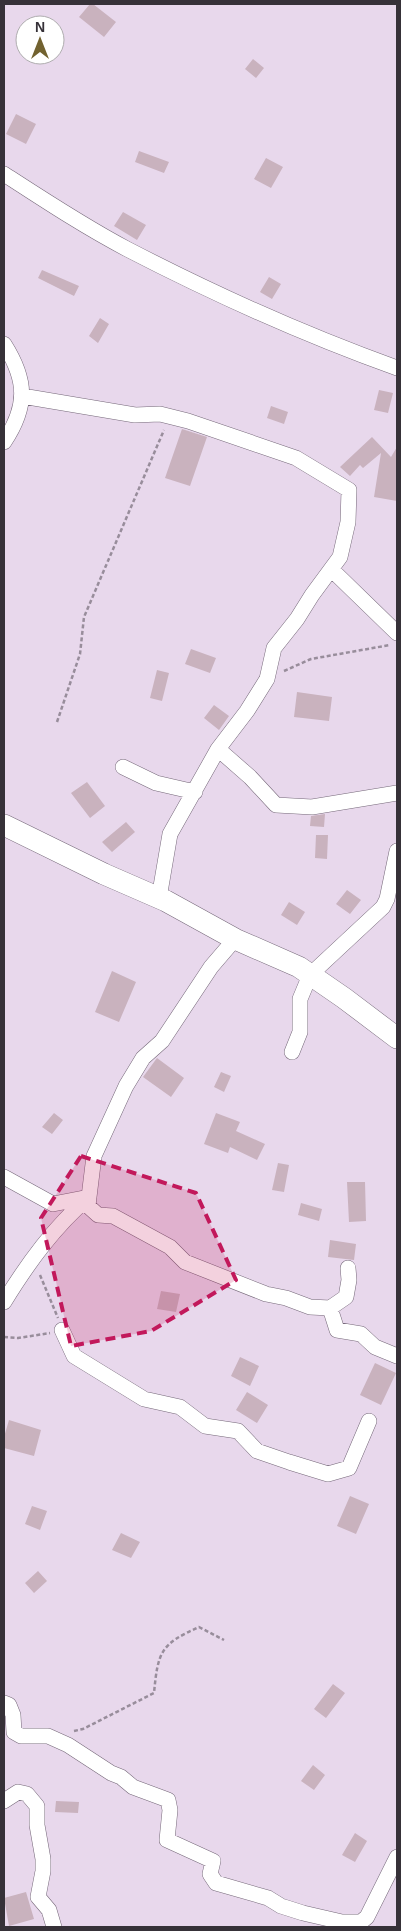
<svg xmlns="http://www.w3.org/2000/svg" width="401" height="1931" font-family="Helvetica,sans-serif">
<rect width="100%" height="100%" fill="#e8d8ec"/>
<path fill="#c9b2be" d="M90 4H93L116 22 104 37 79 17Z
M253 59 264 68 256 78 245 69Z
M16 114 36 124 26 144 6 134Z
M139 151 169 162 164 173 135 162Z
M266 158 283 167 271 188 254 179Z
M123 212 146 225 137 240 114 226Z
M42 270 79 286 74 296 38 278Z
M269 277 281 284 272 299 260 292Z
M100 318 109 324 98 343 89 336Z
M379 390 393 393 388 413 374 410Z
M271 406 288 412 284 424 267 418Z
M182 429 207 437 190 486 165 478Z
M372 437 391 457 397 447V501L374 497 381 453 363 468 360 465 350 476 340 467Z
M191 649 216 658 210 673 185 664Z
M157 670 169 673 162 701 150 698Z
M297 692 332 697 329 721 294 717Z
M214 705 229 716 219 730 204 718Z
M87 782 105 806 90 818 71 793Z
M325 814 324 827 310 826 311 816Z
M126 822 135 832 112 852 102 842Z
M316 835H328L327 859 315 858Z
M347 890 361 900 350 914 336 904Z
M289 902 305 912 297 925 281 915Z
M112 971 136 982 119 1022 95 1012Z
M157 1058 184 1078 171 1097 143 1077Z
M221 1072 231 1076 224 1092 214 1087Z
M54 1113 63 1120 52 1134 42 1127Z
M216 1113 240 1122 236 1131 265 1144 257 1160 230 1147 228 1153 204 1144Z
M278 1163 289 1165 284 1192 272 1190Z
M347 1182H365L366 1221 349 1222Z
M301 1203 322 1209 319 1221 298 1215Z
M330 1240 356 1244 354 1260 328 1257Z
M161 1291 180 1294 176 1312 157 1309Z
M240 1357 259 1366 250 1386 231 1376Z
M375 1363 396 1373 381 1405 360 1395Z
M247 1392 268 1405 257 1423 236 1410Z
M9 1420 41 1430 34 1456 4 1448V1437Z
M350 1496 369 1504 356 1534 337 1526Z
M32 1506 47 1511 40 1530 25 1524Z
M121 1533 140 1542 131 1558 112 1550Z
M38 1571 47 1581 34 1593 25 1583Z
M333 1684 345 1693 326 1718 314 1709Z
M313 1765 325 1775 314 1790 301 1781Z
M56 1801 79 1802 78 1813 55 1812Z
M355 1833 367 1841 355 1862 342 1855Z
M26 1892 34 1919 9 1926 4 1898Z"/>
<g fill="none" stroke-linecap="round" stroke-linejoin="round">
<defs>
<path id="street" d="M4 174C44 200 85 227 127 249 214 294 305 335 397 368
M4 344C27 380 28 406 4 442
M22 396 135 415 160 414 188 421 296 458 349 490 348 522 340 557 312 595 297 619 274 648 267 679 247 711 218 749 170 834 159 898
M331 569 397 633
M218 749 250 777 276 805 312 807 397 793
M123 767 156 783 195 792
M292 1052 300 1032V999L310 975 383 907 387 899 397 851
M4 1177 53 1204 89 1197 88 1206 98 1215 113 1216 170 1247 185 1262 266 1294 286 1298 310 1307 330 1308 346 1297 349 1280 348 1268
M4 1302C28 1263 54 1227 89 1197L94 1156 126 1086 143 1058 162 1041 211 967 235 939
M330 1308 337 1330 361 1334 375 1347 397 1356
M62 1330 74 1356 144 1399 180 1407 205 1426 238 1431 257 1451 289 1462 328 1474 349 1468 369 1421
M4 1703 9 1705 13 1715 14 1732 21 1736H48L68 1745 111 1773 121 1777 133 1787 168 1800 170 1810 167 1840 213 1861 210 1874 216 1883 268 1898 281 1906 303 1913 342 1922H361L367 1917 397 1857
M4 1801 18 1792 27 1794 37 1806V1825L43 1859V1871L38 1897 49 1910 54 1927"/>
<path id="secondary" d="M4 825 104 874 166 901 235 939 299 967 344 998 397 1038"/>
</defs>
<use href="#street" stroke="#756879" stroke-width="16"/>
<use href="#secondary" stroke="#756879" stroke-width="22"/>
<path stroke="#988d9b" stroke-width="2.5" stroke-dasharray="4 2.5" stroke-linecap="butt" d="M284 671 311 659 390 645
M57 722 80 654 84 617 164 430
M40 1275 58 1318
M4 1337 18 1338 50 1333
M74 1731 83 1729 154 1693C158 1651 161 1644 199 1627L224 1640"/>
<use href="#street" stroke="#fff" stroke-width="15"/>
<use href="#secondary" stroke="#fff" stroke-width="21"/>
</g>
<path fill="#c2185b" fill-opacity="0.2" stroke="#c2185b" stroke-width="4" stroke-dasharray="10 6" stroke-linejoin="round" d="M81 1156 196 1193 236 1280 151 1331 71 1346 41 1218Z"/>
<rect width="401" height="1931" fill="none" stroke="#363138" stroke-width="10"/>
<g transform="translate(40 40)"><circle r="24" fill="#ffffff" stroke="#afadaf"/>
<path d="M0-4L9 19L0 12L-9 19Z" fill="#726230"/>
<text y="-8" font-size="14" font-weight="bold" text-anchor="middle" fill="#363138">N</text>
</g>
</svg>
